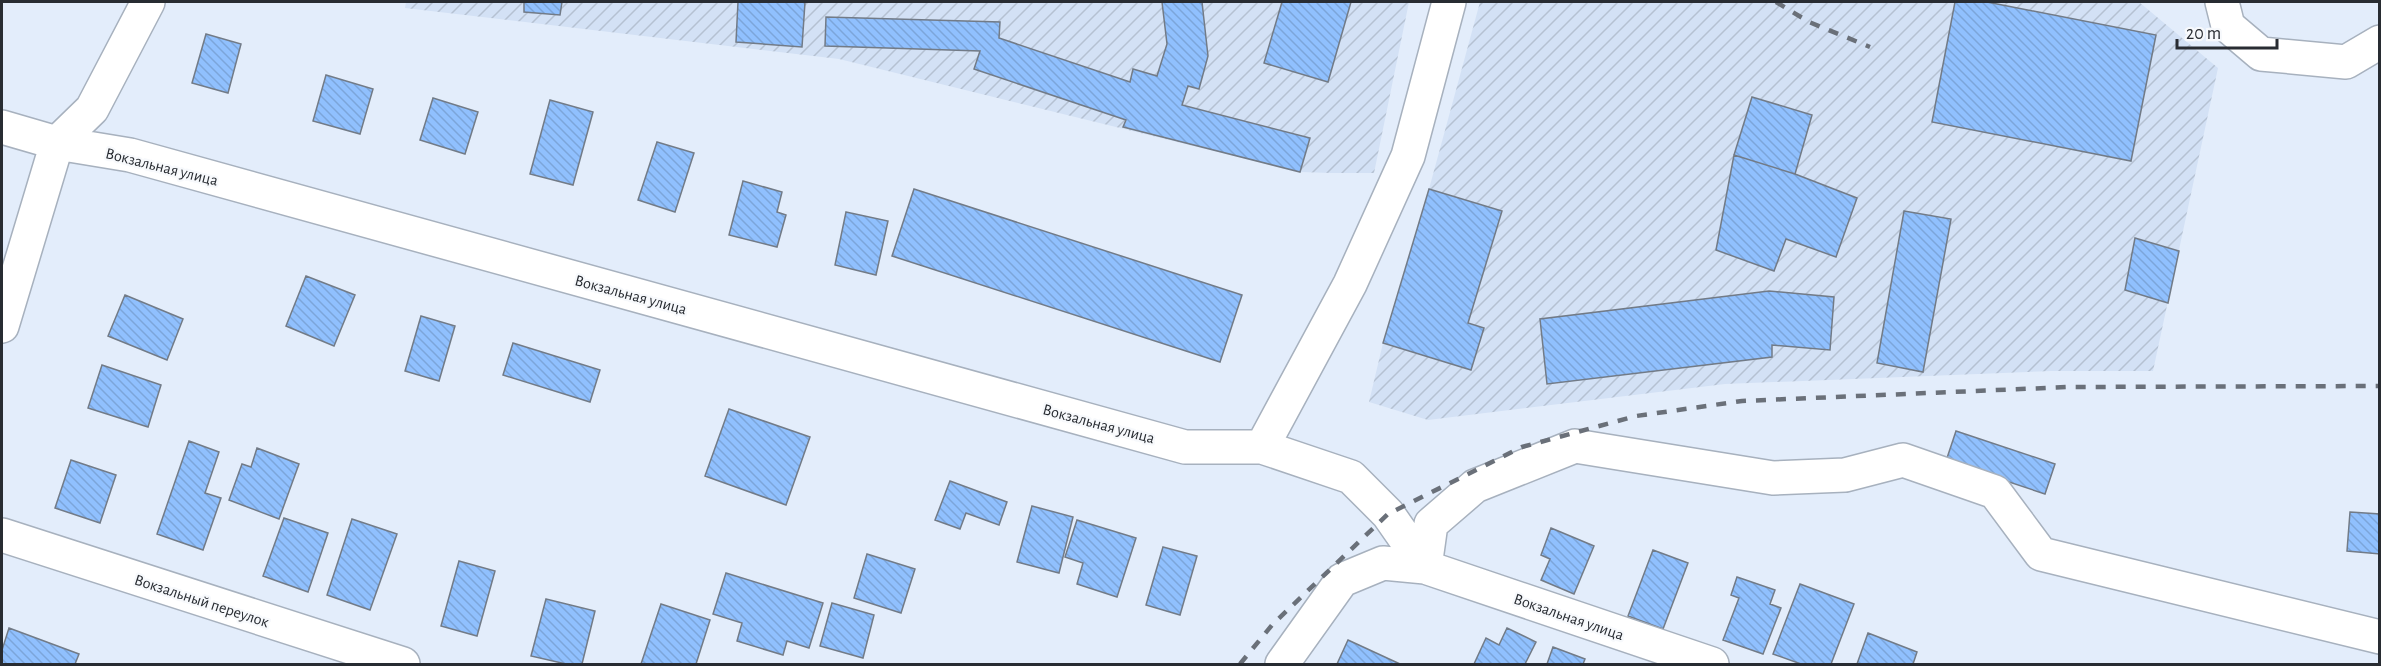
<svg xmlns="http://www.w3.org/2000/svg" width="2381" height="666" font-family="'Alegreya Sans',sans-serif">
<defs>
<pattern id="industrial-furrows" width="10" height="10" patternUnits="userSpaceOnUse" patternTransform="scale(1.5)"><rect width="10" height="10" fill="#d3e1f5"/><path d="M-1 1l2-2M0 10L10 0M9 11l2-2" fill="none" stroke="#b5c1d2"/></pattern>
<pattern id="building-back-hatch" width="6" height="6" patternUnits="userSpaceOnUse" patternTransform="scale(1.5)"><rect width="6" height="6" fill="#90c0fe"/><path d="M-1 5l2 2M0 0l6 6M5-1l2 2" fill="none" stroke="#7ca5da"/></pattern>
</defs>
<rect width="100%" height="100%" fill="#e3edfb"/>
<path fill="url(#industrial-furrows)" d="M406 2H1409L1374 173H1331L1300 172 839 59 405 8Z
M1480 2H2139L2218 68 2153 371H2051L1725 384 1428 420 1369 402 1383 343 1429 189Z"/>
<path fill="url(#building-back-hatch)" stroke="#727b87" stroke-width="1.5" d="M524 2H562L560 15 524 12Z
M738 2H805L802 47 736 42Z
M1162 2H1202L1208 56 1199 89 1188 86 1182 105 1310 138 1300 172 1123 127 1126 120 974 69 980 51 825 46 826 17 1000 22 999 38 1130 82 1133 69 1157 76 1167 44Z
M1282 2H1351L1328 82 1264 63Z
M1955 2H1987L2156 35 2131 161 1932 122Z
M206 34 241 44 228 93 192 83Z
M326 75 373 89 360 134 313 121Z
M1752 97 1812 115 1795 174 1734 155Z
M433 98 478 112 465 154 420 140Z
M550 100 593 112 573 185 530 174Z
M657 142 694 153 675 212 638 200Z
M1734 155 1795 174 1857 198 1836 257 1786 239 1774 271 1716 250Z
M743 181 782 192 777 212 786 215 777 247 729 235Z
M914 189 1242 295 1220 362 892 256Z
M1429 189 1502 211 1468 323 1484 328 1471 370 1383 343Z
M1904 211 1951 219 1923 372 1877 363Z
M846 212 888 221 876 275 835 265Z
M2135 238 2179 251 2168 303 2125 290Z
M306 276 355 295 334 346 286 326Z
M1769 291 1834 297 1830 350 1772 345V357L1547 384 1540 319Z
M125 295 183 319 167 360 108 336Z
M421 316 455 326 439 381 405 371Z
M513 343 600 370 590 402 503 375Z
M102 365 161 385 148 427 88 408Z
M729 409 810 437 786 505 705 476Z
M1956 431 2055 464 2045 494 1946 461Z
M189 441 219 452 205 493 221 498 203 550 157 534Z
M257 448 299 464 279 519 229 500 242 464 251 467Z
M71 460 116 475 100 523 55 508Z
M950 481 1007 502 999 525 966 513 960 529 935 520Z
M1032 506 1073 517 1059 573 1017 562Z
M2350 512 2380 514V554L2347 551Z
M284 518 328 533 308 592 263 576Z
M352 519 397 534 370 610 327 595Z
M1077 520 1136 538 1117 597 1077 584 1083 563 1065 557Z
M1551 528 1594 546 1574 594 1541 580 1550 559 1541 555Z
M1163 547 1197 556 1180 615 1146 605Z
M1653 550 1688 563 1663 629 1628 616Z
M867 554 915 569 901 613 854 598Z
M459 561 495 571 477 636 441 626Z
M726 573 823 603 809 648 787 641 783 655 737 641 742 623 713 614Z
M1737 577 1775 590 1770 604 1781 608 1763 654 1723 640 1739 598 1731 595Z
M1800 584 1854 604 1831 664H1801L1773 654Z
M546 599 595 611 582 664H566L531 656Z
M832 603 874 615 863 658 820 646Z
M661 604 710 620 696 664H641Z
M9 628 79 654 75 664H2V650Z
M1507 628 1536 642 1525 664H1474L1486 638 1499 645Z
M1868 633 1917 652 1913 664H1857Z
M1348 640 1400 664H1337Z
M1553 647 1585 659 1583 664H1547Z"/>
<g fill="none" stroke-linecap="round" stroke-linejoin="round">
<defs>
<path id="minor" d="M2222 2 2228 26 2261 54 2346 62 2380 42
M2 127 57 143 130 155 1185 447H1262L1351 477 1388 514 1425 567
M2 326 57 143 92 109 148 2
M1262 447 1350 284 1408 156 1449 2
M2 535 403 664
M1425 567 1431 524 1475 486 1575 446 1773 478 1845 475 1903 460 1995 492 2041 554 2380 637
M1282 664 1342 580 1383 563 1425 567 1712 664"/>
</defs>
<use href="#minor" stroke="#a7b1be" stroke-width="36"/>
<use href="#minor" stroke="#fff" stroke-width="33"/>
<path stroke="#6a7079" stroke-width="4.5" stroke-dasharray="10 10" stroke-linecap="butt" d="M1776 2 1809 22 1870 47
M1240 664 1272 625 1388 514 1522 447 1636 416 1742 401 2068 387 2380 386"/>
</g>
<g text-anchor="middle" stroke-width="4.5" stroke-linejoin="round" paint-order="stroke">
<g font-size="16" fill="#282c32" stroke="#f7f9fc">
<text transform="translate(162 166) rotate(14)" y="6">Вокзальная улица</text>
<text transform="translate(631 294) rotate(15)" y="6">Вокзальная улица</text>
<text transform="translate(1099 423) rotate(15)" y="6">Вокзальная улица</text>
<text transform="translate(202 600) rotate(18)" y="6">Вокзальный переулок</text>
<text transform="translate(1569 616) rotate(19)" y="6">Вокзальная улица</text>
</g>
</g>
<rect width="2381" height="666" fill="none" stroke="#282c32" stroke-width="6"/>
<path d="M2177 39v9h100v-9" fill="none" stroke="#282c32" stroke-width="3"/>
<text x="2186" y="39" font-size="18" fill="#282c32" stroke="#f7f9fc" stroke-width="4.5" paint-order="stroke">20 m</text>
</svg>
